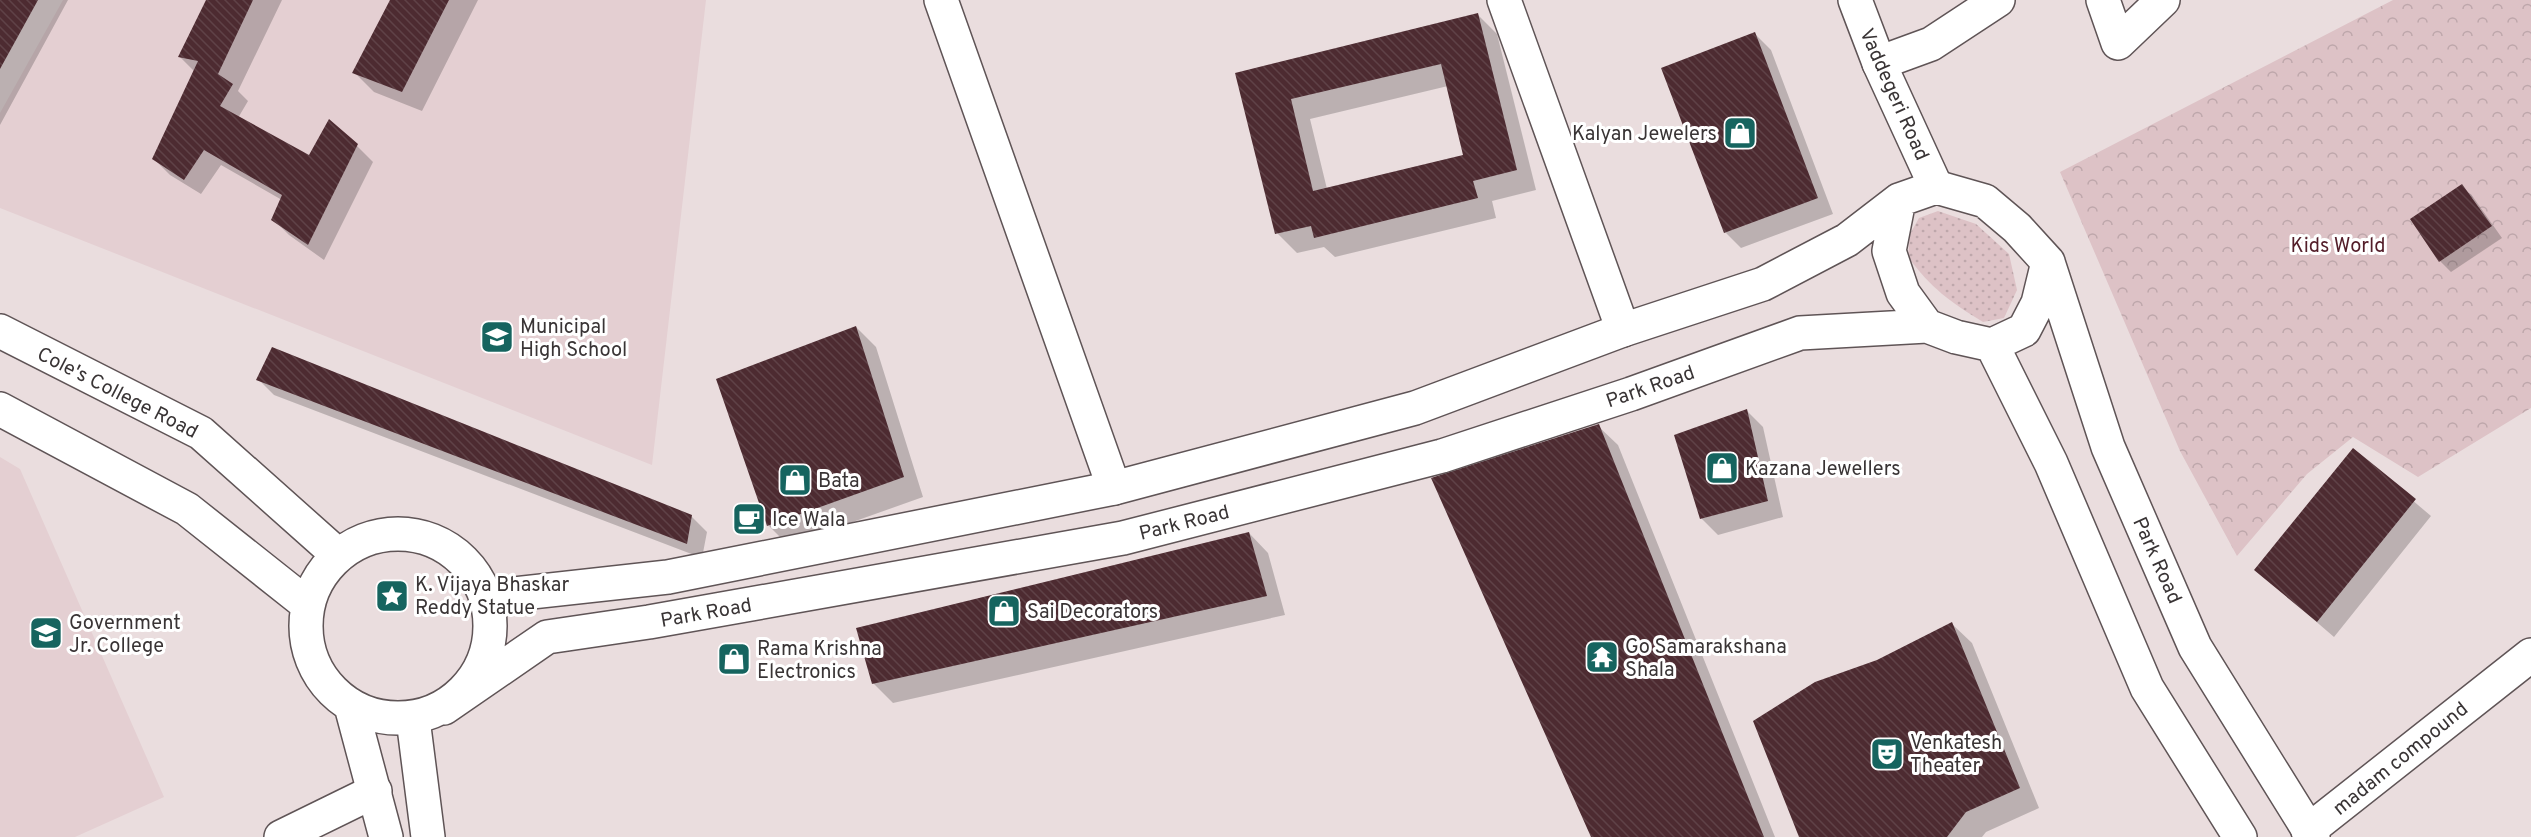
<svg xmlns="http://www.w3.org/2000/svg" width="2531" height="837" font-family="Overpass,sans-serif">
<defs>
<pattern id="grass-dots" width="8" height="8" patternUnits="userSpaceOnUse" patternTransform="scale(1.5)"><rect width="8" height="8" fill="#ddc2c6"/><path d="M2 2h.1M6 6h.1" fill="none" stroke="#bea7ab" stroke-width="1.8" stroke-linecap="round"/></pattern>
<pattern id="park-crowns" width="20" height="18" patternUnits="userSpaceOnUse" patternTransform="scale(1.5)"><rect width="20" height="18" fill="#ddc2c6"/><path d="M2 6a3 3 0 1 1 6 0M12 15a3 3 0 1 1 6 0" fill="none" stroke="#bea7ab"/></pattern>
<pattern id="building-back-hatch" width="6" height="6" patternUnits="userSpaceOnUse" patternTransform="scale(1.5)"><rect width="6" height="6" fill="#4d2b31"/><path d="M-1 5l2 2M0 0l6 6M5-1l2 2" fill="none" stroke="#5f4247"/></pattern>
</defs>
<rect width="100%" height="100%" fill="#eaddde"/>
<path fill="#e4cfd2" d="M63 0H706L652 465 0 208V113Z
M0 457 20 469 164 797 75 837H0Z"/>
<path fill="url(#grass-dots)" d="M1938 211 1976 224 2009 254 2017 290 2004 318 1983 322C1950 302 1931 288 1908 257L1910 234 1919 218Z"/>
<path fill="url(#park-crowns)" d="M2393 0H2531V408L2418 477 2353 437 2307 474 2237 556 2180 451 2060 172Z"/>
<path fill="#0003" fill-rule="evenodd" d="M0 0H68L0 125Z
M207 0H282L238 91 248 101 238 118 309 157 357 146 373 162 324 260 289 235 273 219 282 200 221 165 201 194 170 175 154 159 194 71 180 57Z
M389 0H478L422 111 374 92 354 72 391 1Z
M1477 14 1497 34 1536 190 1492 201 1496 218 1335 257 1324 247 1297 253 1277 233 1237 74ZM1448 86 1465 156 1327 189 1310 119Z
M1755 34 1771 50 1833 214 1741 248 1725 232Z
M2462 186 2473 197 2502 238 2451 272 2440 261 2412 220Z
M856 327 876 347 923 497 788 545 768 525Z
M258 379 691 516 707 532 702 558 274 395Z
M1747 411 1763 427 1783 517 1718 535 1702 519 1676 436Z
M1598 426 1618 445 1775 837H1593Z
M2353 450 2431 516 2334 637 2256 570Z
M1249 533 1268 553 1285 615 893 703 873 683Z
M1952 624 1972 643 2039 808 1986 832 1982 837H1801Z"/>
<path fill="url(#building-back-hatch)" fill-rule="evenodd" d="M0 0H38L0 69Z
M206 0H253L218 74 233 84 220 106 309 155 329 119 358 144 308 245 271 220 282 195 204 150 184 180 152 159 198 61 178 57Z
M390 0H449L402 92 352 73Z
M1478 13 1517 170 1473 181 1478 198 1314 238 1311 226 1275 234 1235 73ZM1441 64 1463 155 1313 191 1291 99Z
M1755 32 1818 198 1724 233 1661 68Z
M2462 184 2492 226 2439 262 2410 219Z
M856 326 904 477 767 526 716 379Z
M272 347 692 515 687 544 256 380Z
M1747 409 1768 501 1700 519 1674 435Z
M1599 424 1764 837H1591L1431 478Z
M2353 448 2416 499 2317 622 2254 570Z
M1249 532 1267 596 872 684 856 628Z
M1952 622 2020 788 1966 812 1947 837H1799L1753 721 1815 682 1877 660Z"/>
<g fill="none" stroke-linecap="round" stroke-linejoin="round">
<defs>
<path id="minor" d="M941 0 1114 488
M1504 0 1623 330
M2103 0 2118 43 2163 0
M1879 63 1931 44 1998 0
M2308 831 2531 655
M281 837 375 791"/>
<path id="tertiary" d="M1855 0 1879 63 1936 187"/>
<path id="primary" d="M2048 262 2108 447 2195 647 2313 837
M0 331 201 433 338 555
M1992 345 2051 463 2147 688 2240 837
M0 409 187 509 308 605
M306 626a92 92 0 1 1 184 0a92 92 0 1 1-184 0Z
M487 597 668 577 1114 488 1415 408 1623 330 1763 284 1847 240 1899 200
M351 706 386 837
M444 708 547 637 649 622 1123 538 1442 456 1631 394 1800 333 1927 326 1956 337 1992 345 2024 330 2038 303 2048 262 2017 228 1985 201 1936 187 1899 200 1889 251 1903 293 1927 326
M413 719 428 837"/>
</defs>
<use href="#minor" stroke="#5f5456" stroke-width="36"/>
<use href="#tertiary" stroke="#5f5456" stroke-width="36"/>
<use href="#primary" stroke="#5f5456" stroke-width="36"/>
<use href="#minor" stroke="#fff" stroke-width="33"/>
<use href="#tertiary" stroke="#fff" stroke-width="33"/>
<use href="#primary" stroke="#fff" stroke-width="33"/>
</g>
<defs>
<symbol id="shop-square" viewBox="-11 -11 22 22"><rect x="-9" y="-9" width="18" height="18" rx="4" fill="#16645f" stroke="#fff"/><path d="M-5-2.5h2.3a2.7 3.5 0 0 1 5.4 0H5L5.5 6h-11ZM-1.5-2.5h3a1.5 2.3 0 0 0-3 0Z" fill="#fff"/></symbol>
<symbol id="school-square" viewBox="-11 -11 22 22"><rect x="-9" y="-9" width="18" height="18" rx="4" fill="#16645f" stroke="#fff"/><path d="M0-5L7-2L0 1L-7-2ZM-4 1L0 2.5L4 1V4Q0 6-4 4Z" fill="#fff"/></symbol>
<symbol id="cafe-square" viewBox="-11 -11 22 22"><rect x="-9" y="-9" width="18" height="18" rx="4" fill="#16645f" stroke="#fff"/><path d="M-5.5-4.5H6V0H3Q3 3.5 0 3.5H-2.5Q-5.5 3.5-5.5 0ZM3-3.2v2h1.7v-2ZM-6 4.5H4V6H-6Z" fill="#fff"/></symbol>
<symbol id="sight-square" viewBox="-11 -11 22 22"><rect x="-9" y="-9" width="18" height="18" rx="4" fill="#16645f" stroke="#fff"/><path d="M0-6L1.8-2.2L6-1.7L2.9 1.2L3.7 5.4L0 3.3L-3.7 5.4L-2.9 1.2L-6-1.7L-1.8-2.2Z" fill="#fff"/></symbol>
<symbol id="university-square" viewBox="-11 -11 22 22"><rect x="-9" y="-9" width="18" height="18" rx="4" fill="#16645f" stroke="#fff"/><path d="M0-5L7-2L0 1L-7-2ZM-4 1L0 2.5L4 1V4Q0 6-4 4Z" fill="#fff"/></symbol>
<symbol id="temple-square" viewBox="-11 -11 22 22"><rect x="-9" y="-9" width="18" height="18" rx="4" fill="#16645f" stroke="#fff"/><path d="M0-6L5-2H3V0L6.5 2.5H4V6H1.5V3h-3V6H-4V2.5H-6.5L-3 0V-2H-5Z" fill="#fff"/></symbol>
<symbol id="theatre-square" viewBox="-11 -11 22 22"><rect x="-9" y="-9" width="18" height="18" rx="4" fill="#16645f" stroke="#fff"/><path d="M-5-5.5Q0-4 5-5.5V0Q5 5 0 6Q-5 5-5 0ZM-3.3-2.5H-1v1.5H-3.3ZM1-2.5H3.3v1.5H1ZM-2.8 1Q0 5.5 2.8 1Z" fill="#fff"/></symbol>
</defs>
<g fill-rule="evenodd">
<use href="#shop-square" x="1721" y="114" width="38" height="38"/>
<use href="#school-square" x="478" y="318" width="38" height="38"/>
<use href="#shop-square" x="1703" y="449" width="38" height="38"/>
<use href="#shop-square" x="776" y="461" width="38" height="38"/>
<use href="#cafe-square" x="730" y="500" width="38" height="38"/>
<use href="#sight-square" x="373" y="577" width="38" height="38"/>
<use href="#shop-square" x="985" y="592" width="38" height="38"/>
<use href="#university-square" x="27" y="614" width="38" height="38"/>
<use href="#temple-square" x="1583" y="638" width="38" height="38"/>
<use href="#shop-square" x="715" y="640" width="38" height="38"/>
<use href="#theatre-square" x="1868" y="735" width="38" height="38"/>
</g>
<g text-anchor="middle" stroke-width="6" stroke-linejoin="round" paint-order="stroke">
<g font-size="20" fill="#393435" stroke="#fff">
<text transform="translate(1895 94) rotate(66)" y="7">Vaddegeri Road</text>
<text transform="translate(1650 386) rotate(-19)" y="7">Park Road</text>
<text transform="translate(118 392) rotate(27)" y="7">Cole's College Road</text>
<text transform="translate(1184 522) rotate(-14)" y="7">Park Road</text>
<text transform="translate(2158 560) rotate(66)" y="7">Park Road</text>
<text transform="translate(706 612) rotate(-10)" y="7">Park Road</text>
<text transform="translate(2400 758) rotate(-39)" y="7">madam compound</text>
</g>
<g font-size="20" fill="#393435" stroke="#fff" text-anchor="start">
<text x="1717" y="140" text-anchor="end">Kalyan Jewelers</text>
<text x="520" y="333">Municipal<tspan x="520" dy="23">High School</tspan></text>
<text x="1745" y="475">Kazana Jewellers</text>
<text x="818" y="487">Bata</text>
<text x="772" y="526">Ice Wala</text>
<text x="415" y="591">K. Vijaya Bhaskar<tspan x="415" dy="23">Reddy Statue</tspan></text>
<text x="1027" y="618">Sai Decorators</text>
<text x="69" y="629">Government<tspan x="69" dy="23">Jr. College</tspan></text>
<text x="1625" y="653">Go Samarakshana<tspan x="1625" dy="23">Shala</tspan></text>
<text x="757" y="655">Rama Krishna<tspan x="757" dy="23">Electronics</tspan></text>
<text x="1910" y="749">Venkatesh<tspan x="1910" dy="23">Theater</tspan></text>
</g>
<g font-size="20" fill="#531d29" stroke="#fff">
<text x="2338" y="252">Kids World</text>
</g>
</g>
</svg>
